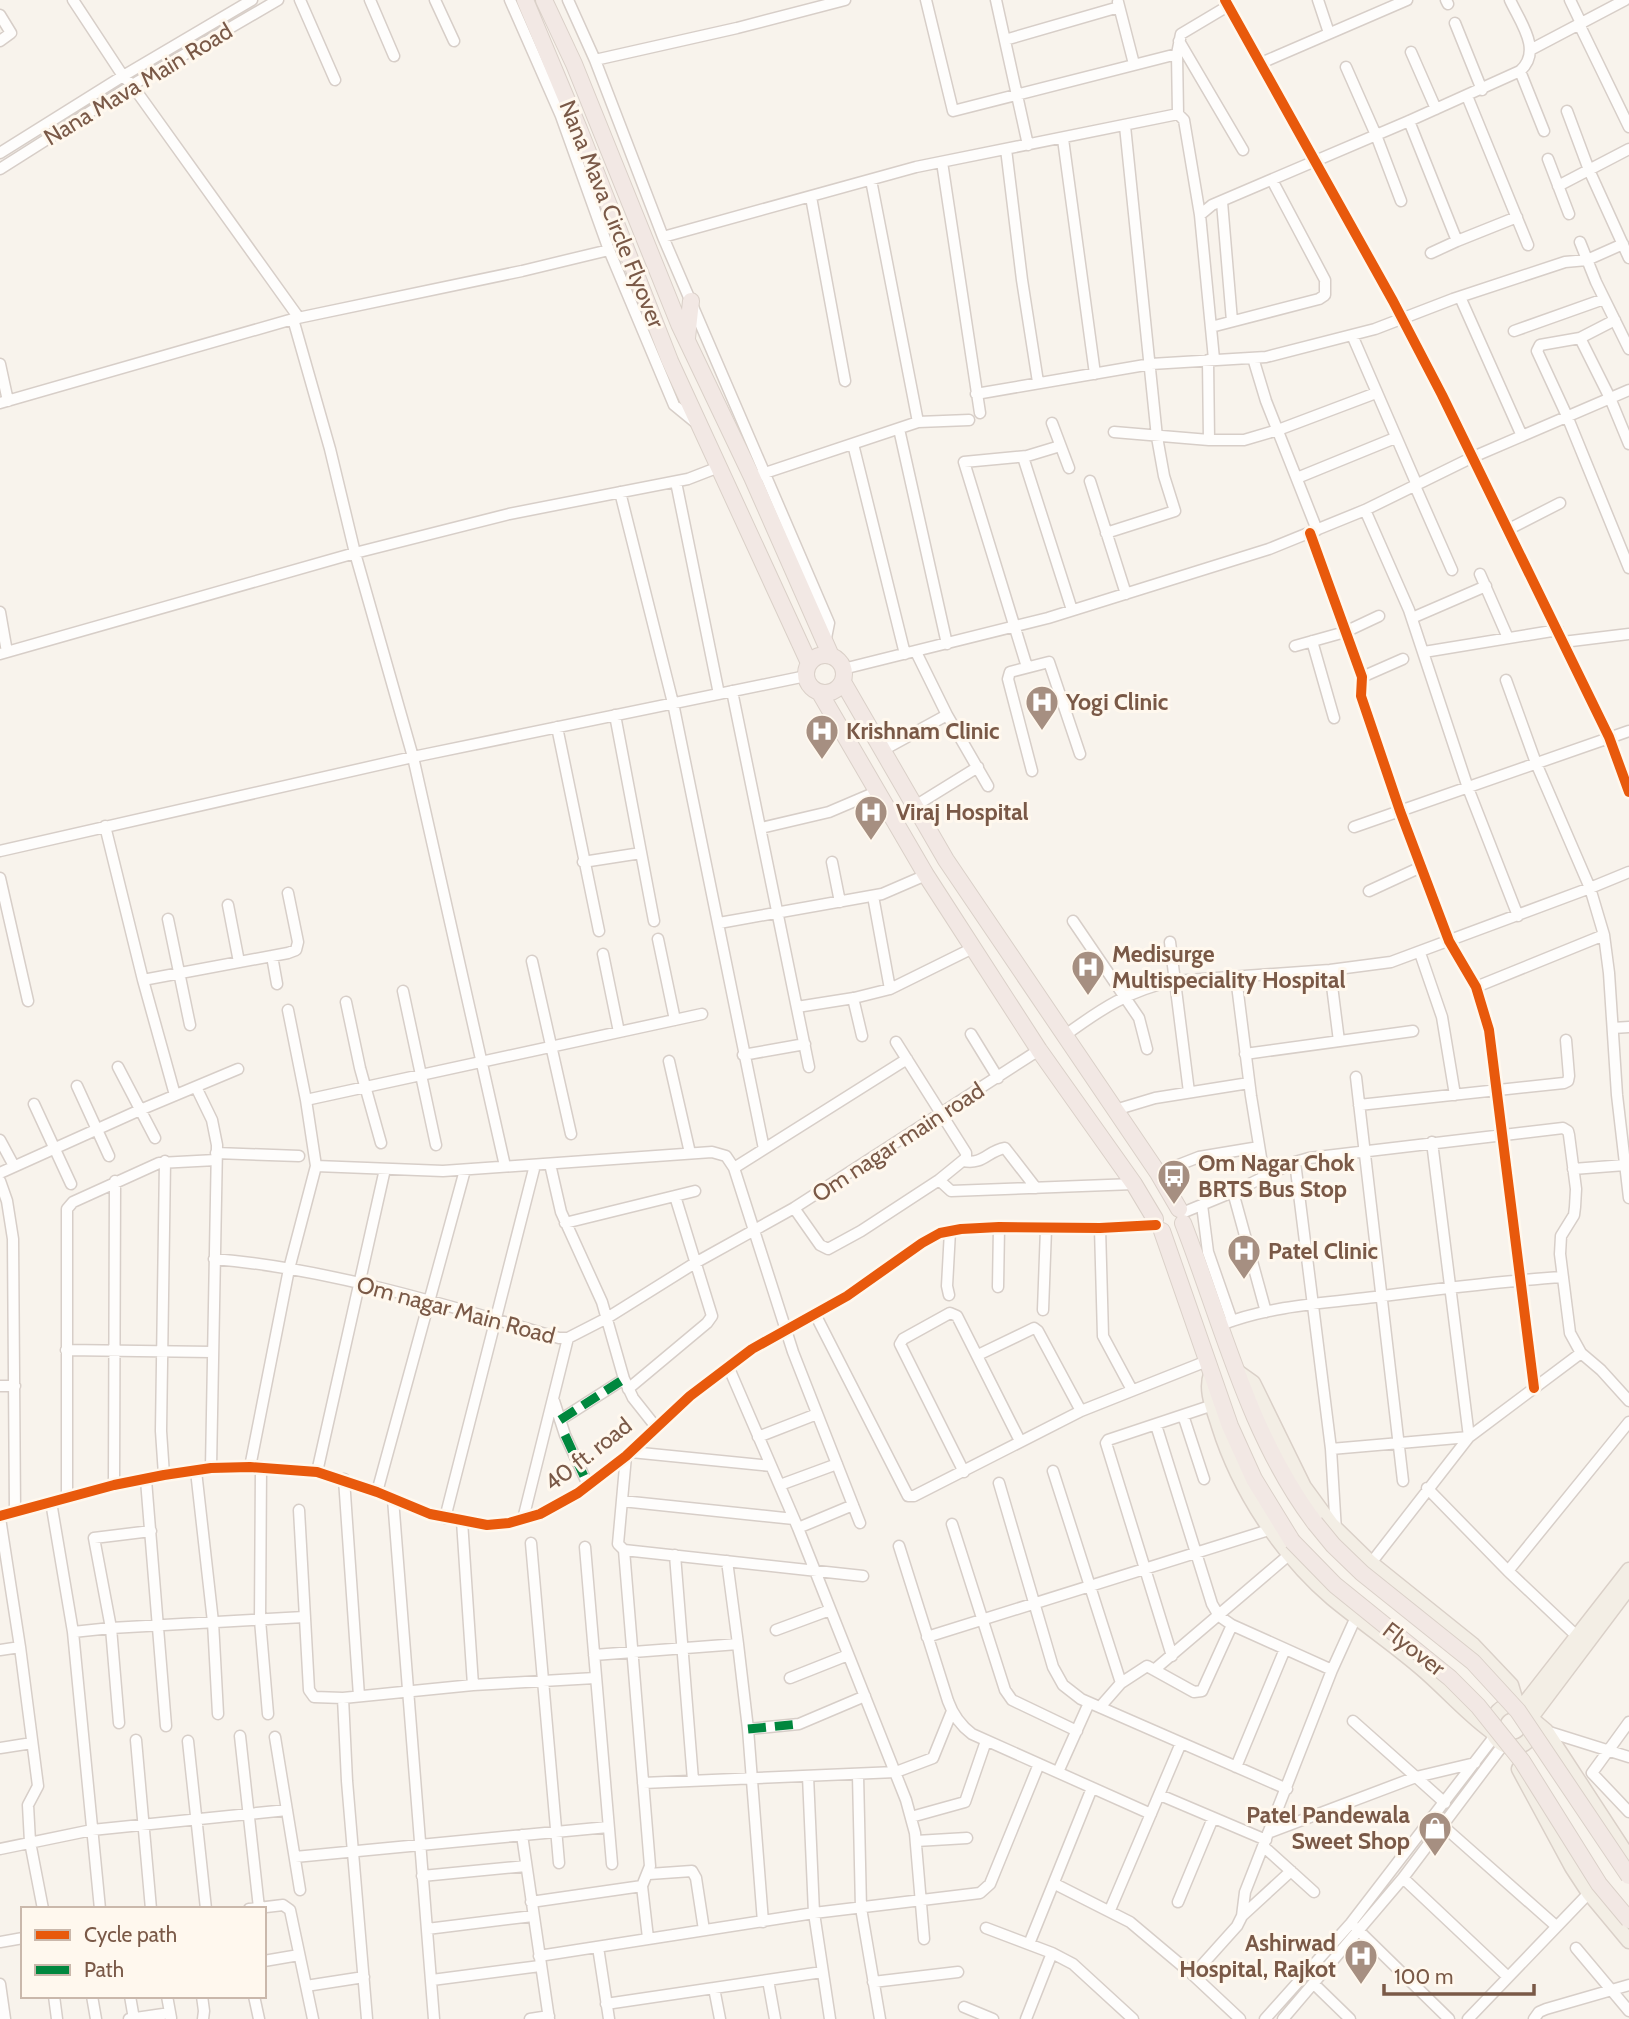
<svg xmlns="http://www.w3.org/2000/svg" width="1629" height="2019" font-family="Cabin,sans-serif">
<rect width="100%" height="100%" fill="#f8f3ec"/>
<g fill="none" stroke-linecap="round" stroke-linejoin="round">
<defs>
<path id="minor" d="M73 0 123 76 132 85 299 318
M300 0 335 80
M370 0 394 56
M435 0 454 41
M510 0 561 116 609 250 674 405 696 423
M568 0 595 60 663 237 829 623 825 643
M926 0 953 111 1177 54
M996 0 1028 145
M1225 0 1393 301 1442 395 1609 737 1629 792
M1318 0 1329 33
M1446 0 1448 4
M1570 0 1581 23
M1118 2 1134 64
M0 15 11 33 0 41
M1455 23 1482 90
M1579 24 1629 127
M1005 40 1119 7
M1179 41 1243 150
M1532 49 1625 0
M1411 52 1436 109
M595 60 737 28 845 0
M1261 63 1407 0
M1346 67 1376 135 1401 201
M1520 71 1544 131
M1467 96 1528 245
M1567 111 1589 170 1629 258
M1409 121 1457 241 1517 217
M1063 139 1095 374
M1006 149 1022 280 1038 382
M0 153 123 76 252 0
M1548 159 1569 214
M942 162 980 413
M0 169 139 81 278 0
M871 180 918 422
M1558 186 1629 149
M811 197 845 381
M1222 202 1232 321
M1200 215 1212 205 1409 121 1520 71C1543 51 1520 22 1510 0
M663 237 916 167 1178 114
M1580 242 1596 282 1629 349
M1431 253 1457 241
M1460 297 1522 436
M293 319 330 449 355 553 413 757 505 1166
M1615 320 1580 338 1540 345 1537 351 1567 416 1629 568
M1211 327 1319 299 1325 295V280L1272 180
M1514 331 1604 299
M1352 335 1417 485
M1580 338 1610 398 1629 444
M1253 358 1266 401 1317 530
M1214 359 1200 215 1184 120 1178 114 1177 54 1181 34 1228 6
M1208 360 1209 440
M0 364 8 401
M976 394 1151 364 1266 357 1375 329 1453 299 1565 262 1587 260 1623 244
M0 403 293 319 522 271 609 250
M1052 423 1069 468
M899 429 947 644
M1114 432 1209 440H1244L1278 430 1376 393
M853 444 905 654
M1023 457 1072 610
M759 475 918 422 969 420
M1297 478 1395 438
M1090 481 1126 594
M676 482 719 694
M1415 486 1452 570
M620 492 673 703 764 1149
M1365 510 1409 610 1468 788 1518 916
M1509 529 1560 503
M1106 533 1175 511 1164 476 1157 437 1125 126
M1310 533 1362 677 1361 696 1400 811 1449 941 1476 987 1489 1030 1534 1388
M1480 574 1508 638
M0 612 7 652
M1412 618 1486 586
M1312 641 1334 718
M1563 642 1629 634
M1295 646 1345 632 1379 616
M916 652 947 715
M1424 652 1558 630
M0 654 355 553 509 514 688 479 719 467
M1027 667 964 462 1027 456 1060 446
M843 669 1048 618 1269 549 1365 510 1473 457 1629 390
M1362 677 1403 659
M1506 680 1536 763 1590 888 1604 935 1609 973 1617 1095 1629 1198
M732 691 809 1067
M615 715 654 921
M557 727 599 931
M883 750 947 715 988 786
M1032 771 1008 679 1010 672 1049 662 1080 754
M915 806 978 767
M105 826 143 980 175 1095
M1354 827 1629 731
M761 828 829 812 876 792
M0 851 413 757 806 676
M583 862 641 853
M832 862 840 902
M0 878 28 1001
M1369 891 1421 867
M873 896 890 989
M228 905 239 962
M168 919 190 1025
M1073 921 1139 1018 1147 1049
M719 923 882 894 926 875
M658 939 675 1020
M1170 942 1189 1092
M1420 953 1442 1017 1455 1095
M603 954 619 1032
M272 956 277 984
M532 961 571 1134
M1330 970 1339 1041
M1236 977 1251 1096 1264 1176
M143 980 288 953 296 950 298 942 288 893
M1476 987 1604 935
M403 991 436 1145
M853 998 862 1036
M346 1002 360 1068 381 1143
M797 1007 854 998 890 989 973 948
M1613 1028 1629 1027
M971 1034 998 1078
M1064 1036C1101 1009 1129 990 1174 981L1330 970 1391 962 1590 888 1629 872
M1245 1054 1413 1031
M743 1055 805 1044
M669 1061 690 1153
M118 1067 155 1138
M1356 1077 1403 1481
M77 1086 109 1156
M196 1087 212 1120 217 1145 211 1468
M306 1100 702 1014
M34 1104 71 1184
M1359 1105 1564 1083 1568 1081 1569 1076 1566 1040
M1115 1110 1155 1098 1249 1083
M0 1140 14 1166
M216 1153 299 1156
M963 1161C984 1165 987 1151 1005 1148L1036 1188
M1295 1162 1331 1449 1336 1531
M550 1164 561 1212 602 1302 624 1379 633 1398 656 1427
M316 1166 443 1171 712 1152 726 1156 734 1168 793 1352 860 1523
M734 1168 907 1059
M1573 1169 1625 1165
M0 1173 140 1110 238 1069
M1158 1173 1199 1157 1259 1147
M939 1180 951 1191 1134 1184
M0 1181 7 1201 13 1239 15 1512
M1233 1192 1266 1312
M1202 1205 1208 1252 1232 1321
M794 1208 820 1245 828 1249 861 1231 939 1180 966 1158V1153L896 1042
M1182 1213 1233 1192 1295 1162 1309 1158 1563 1128 1568 1131 1569 1135 1576 1189 1575 1207 1574 1215 1561 1236 1560 1254 1570 1333 1581 1353 1601 1370 1629 1401
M565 1223 695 1191
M1100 1228 1103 1336 1132 1390
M214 1259C327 1268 450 1306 559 1338H568L607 1318 695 1263 794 1208 1039 1050
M998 1287 999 1227
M949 1295 947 1286 950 1231
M1043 1310 1046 1229
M815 1314 908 1496H914L1081 1411 1207 1361
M1221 1325C1269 1306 1324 1303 1375 1297 1437 1289 1500 1281 1563 1277
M66 1350 212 1352
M978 1355 1034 1328 1038 1331 1081 1411
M728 1366 798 1528 906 1800 915 1833 924 1939
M0 1386H15
M628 1389 707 1323 712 1316 675 1196
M554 1401 565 1435 588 1485
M1183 1415 1204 1479
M560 1420 624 1379
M1156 1425 1212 1604 1219 1616 1232 1625 1332 1670
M758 1437 817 1414
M1331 1449 1469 1437 1432 1142
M631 1452 771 1466
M626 1456 618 1544 624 1550 863 1576
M250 1467 289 1269 316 1166 306 1100 288 1010
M261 1467 260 1620 268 1714
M196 1471 213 1622 218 1714
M1053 1471 1121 1683 1100 1707
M317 1472 385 1169
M964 1472 900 1344 903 1339 950 1313 957 1316 1020 1441
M164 1475 161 1431 165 1161
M344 1479 359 1696
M146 1480 166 1726
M999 1483 1053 1667 1063 1685 1081 1699 1287 1789
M114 1485 115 1181
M780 1485 837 1464
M1427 1488 1508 1571 1582 1641
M377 1492 465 1170
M67 1497V1209L73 1202 159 1163 216 1160
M393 1499 434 2019
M622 1501 794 1519
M51 1502 73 1632 100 1909
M299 1510 309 1690 314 1697 343 1698 473 1685 595 1678
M0 1516 114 1485 164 1475 211 1468 250 1467 317 1472 377 1492 430 1514 487 1525 509 1523 540 1514 578 1493 626 1456 690 1396 752 1349 847 1296 922 1243 940 1233 961 1229 999 1227 1100 1228 1156 1225
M0 1518 20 1647 38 1786 28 1805 30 1842 43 1909
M445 1518 535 1165
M523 1519 568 1338
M462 1521 473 1685
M952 1524 1005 1690 1012 1700 1077 1731
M798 1528 853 1505
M531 1543 559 1863
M899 1546 948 1701C953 1715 960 1725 972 1734L1151 1814
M585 1547 612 1864
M624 1550 650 1866 642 1886 648 1938
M675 1555 693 1780
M727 1561 738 1644
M1371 1563 1469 1437 1581 1353
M1508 1571 1629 1422
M776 1630 830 1610
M73 1632 111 1628 304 1617
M927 1637 1272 1529
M0 1650 20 1647
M594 1655 738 1644 748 1729 763 1922
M1172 1656 1106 1443 1108 1440 1213 1405
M1154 1670 1290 1554
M790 1678 848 1655
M1121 1683 1147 1666 1194 1692 1202 1691 1232 1625
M343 1698 347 1781 367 2019
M1353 1721 1416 1777 1475 1763
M1629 1722 1592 1773 1629 1812
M119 1723 111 1628 94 1538 151 1531
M748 1729 799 1724 865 1696
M1546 1731 1629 1757
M240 1736 259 1908
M275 1737 300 1890
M136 1740 151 1909
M188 1741 206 1909
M0 1748 32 1743
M1236 1767 1285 1649
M1058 1772 1089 1703
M858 1775 861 1908 880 2019
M808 1776 814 1913 830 2019
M643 1783 896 1772 933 1758 952 1711
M1160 1795 1266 1840
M911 1817 965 1802 986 1741
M1443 1826 1556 1926
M1268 1833 1416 1777 1445 1803
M522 1835 549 2019
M916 1841 967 1838
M1263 1846 1314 1892
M0 1849 92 1830 287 1810
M295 1857 608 1827
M649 1874 692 1871 696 1878 704 1930
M422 1876 526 1866
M1403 1878 1508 1977
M1055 1884 1130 1922 1193 1975 1240 2019
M531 1902 642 1886
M1178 1902 1213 1818
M249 1909 283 1905 290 1910 313 2019
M1110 1910 1181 1743
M1242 1916 1291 1871
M986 1928 1052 1953 1073 1964 1133 2019
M1356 1928 1449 2019
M427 1929 533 1916
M0 1942 23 1938
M1029 1944 1092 1788
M598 1947 609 2019
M1576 1948 1629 2011
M539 1956 814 1913 980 1893 990 1884 1039 1764
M264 1961 299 1955
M1193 1975 1237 1926 1242 1916 1245 1892 1332 1670 1356 1617
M432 1980 540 1966
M768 1980 775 2019
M873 1982 958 1972
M0 1984 5 2019
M1314 1984 1350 2019
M306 1986 364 1977
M714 1988 720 2019
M54 1996 57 2019
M92 1996 96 2019
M130 1996 134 2019
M167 1996 171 2018
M202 1996 204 2011 203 2019
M254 1996 259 2019
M606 2004 822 1972
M964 2007 993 2019
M129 2019 170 2013
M530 2019 549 2016
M1026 2019 1052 1953
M1265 2019 1351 1923 1494 1737
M1283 2019 1403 1878 1503 1745
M1468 2019 1589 1893
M1534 2019 1539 2012 1546 2009 1629 1985"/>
<path id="major" d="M1239 1373 1253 1383 1257 1391 1304 1487 1331 1524 1371 1563 1473 1645 1511 1685 1517 1705
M1211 1374C1205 1391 1214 1409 1219 1426 1239 1490 1281 1554 1332 1598 1361 1622 1392 1643 1420 1667 1445 1688 1465 1712 1491 1731
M1492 1726a21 21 0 1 1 42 0a21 21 0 1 1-42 0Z
M1522 1707 1629 1570
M1532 1716 1629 1587
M1534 1721 1546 1731 1629 1858
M1519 1769 1572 1867 1589 1893 1629 1941"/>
<path id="highway" d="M525 0 579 129 670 361 809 663
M544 0 574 64 679 324 752 477 831 656
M687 338 691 301
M806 674a19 19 0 1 1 38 0a19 19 0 1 1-38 0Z
M843 682 946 860 1158 1173 1179 1209
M820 693 926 875 1039 1050 1134 1184 1155 1219
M1183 1223C1222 1323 1249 1436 1315 1523
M1162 1231 1230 1426 1254 1479 1292 1541"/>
</defs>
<use href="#minor" stroke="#d7cec8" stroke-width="13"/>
<use href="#major" stroke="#dad0c8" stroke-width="17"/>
<use href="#highway" stroke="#dad0c8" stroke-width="18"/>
<use href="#minor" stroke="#fefdfc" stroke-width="10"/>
<use href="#major" stroke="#f3eee5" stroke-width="14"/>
<use href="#highway" stroke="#f2e8e4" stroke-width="16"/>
<defs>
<path id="highway-bridge" d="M1315 1523 1333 1545 1362 1573 1473 1662 1518 1711 1629 1876
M1292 1541 1335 1585 1450 1678 1478 1706 1522 1761 1599 1884 1629 1920"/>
</defs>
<use href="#highway-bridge" stroke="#dad0c8" stroke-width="18" stroke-linecap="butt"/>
<use href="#highway-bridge" stroke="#f2e8e4" stroke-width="16"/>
<path stroke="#00873e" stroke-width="9" stroke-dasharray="18 9" stroke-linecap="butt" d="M560 1420 624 1379
M565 1435 588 1485
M748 1729 799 1724"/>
<defs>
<path id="cycleway" d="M1225 0 1393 301 1442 395 1609 737 1629 792
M1310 533 1362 677 1361 696 1400 811 1449 941 1476 987 1489 1030 1534 1388
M0 1516 114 1485 164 1475 211 1468 250 1467 317 1472 377 1492 430 1514 487 1525 509 1523 540 1514 578 1493 626 1456 690 1396 752 1349 847 1296 922 1243 940 1233 961 1229 999 1227 1100 1228 1156 1225"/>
</defs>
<use href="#cycleway" stroke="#fff8ee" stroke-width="15"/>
<use href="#cycleway" stroke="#e8590c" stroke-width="10"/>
</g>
<defs>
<symbol id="hospital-pin" viewBox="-11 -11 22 30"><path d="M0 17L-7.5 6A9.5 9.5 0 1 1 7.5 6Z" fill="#a68f81" stroke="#fff8ee"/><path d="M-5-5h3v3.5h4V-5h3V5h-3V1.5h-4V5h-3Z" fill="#fff"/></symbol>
<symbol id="bus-pin" viewBox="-11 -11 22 30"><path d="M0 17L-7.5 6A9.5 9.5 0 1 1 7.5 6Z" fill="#a68f81" stroke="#fff8ee"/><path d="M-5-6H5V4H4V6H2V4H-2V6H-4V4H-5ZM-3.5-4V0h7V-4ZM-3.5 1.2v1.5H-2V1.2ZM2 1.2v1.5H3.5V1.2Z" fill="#fff"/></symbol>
<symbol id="shop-pin" viewBox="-11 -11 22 30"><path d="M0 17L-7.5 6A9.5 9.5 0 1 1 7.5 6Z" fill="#a68f81" stroke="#fff8ee"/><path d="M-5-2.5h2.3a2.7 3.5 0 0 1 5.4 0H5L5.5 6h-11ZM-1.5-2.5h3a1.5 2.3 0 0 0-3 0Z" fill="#fff"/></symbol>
</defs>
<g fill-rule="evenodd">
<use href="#hospital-pin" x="1023" y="683" width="38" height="52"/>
<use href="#hospital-pin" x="803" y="712" width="38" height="52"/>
<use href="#hospital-pin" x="852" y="793" width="38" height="52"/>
<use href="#hospital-pin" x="1069" y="948" width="38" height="52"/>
<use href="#bus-pin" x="1155" y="1157" width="38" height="52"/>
<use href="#hospital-pin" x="1225" y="1232" width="38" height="52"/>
<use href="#shop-pin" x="1416" y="1809" width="38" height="52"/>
<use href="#hospital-pin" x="1342" y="1937" width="38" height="52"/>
</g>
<g text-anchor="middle" stroke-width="6" stroke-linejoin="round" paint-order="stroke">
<g font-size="23" fill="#7a5947" stroke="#fff8ee">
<text transform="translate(138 84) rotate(-31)" y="8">Nana Mava Main Road</text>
<text transform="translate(612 214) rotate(68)" y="8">Nana Mava Circle Flyover</text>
<text transform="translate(898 1142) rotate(-33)" y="8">Om nagar main road</text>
<text transform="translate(456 1310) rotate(15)" y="8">Om nagar Main Road</text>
<text transform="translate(588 1454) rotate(-38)" y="8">40 ft. road</text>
<text transform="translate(1414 1649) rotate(38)" y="8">Flyover</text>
</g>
<g font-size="23" font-weight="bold" fill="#7a5947" stroke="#fff8ee" text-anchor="start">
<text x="1066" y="710">Yogi Clinic</text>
<text x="846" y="739">Krishnam Clinic</text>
<text x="896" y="820">Viraj Hospital</text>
<text x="1112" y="962">Medisurge<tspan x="1112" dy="26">Multispeciality Hospital</tspan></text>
<text x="1198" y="1171">Om Nagar Chok<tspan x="1198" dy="26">BRTS Bus Stop</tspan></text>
<text x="1268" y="1259">Patel Clinic</text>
<text x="1410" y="1823" text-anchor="end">Patel Pandewala<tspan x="1410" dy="26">Sweet Shop</tspan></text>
<text x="1336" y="1951" text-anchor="end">Ashirwad<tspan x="1336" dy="26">Hospital, Rajkot</tspan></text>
</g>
</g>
<rect x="21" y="1907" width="245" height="91" fill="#fff8ee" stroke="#cab8ab" stroke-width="2"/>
<rect x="35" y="1930" width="35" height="10" fill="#e8590c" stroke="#cab8ab" stroke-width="2"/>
<text x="84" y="1942" font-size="21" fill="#7a5947">Cycle path</text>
<rect x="35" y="1965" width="35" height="10" fill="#00873e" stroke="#cab8ab" stroke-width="2"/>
<text x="84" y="1977" font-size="21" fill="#7a5947">Path</text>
<path d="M1384 1984v10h150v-10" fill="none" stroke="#7a5947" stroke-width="3.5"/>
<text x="1394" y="1984" font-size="21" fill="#7a5947" stroke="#fff8ee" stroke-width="5" paint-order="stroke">100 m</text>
</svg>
